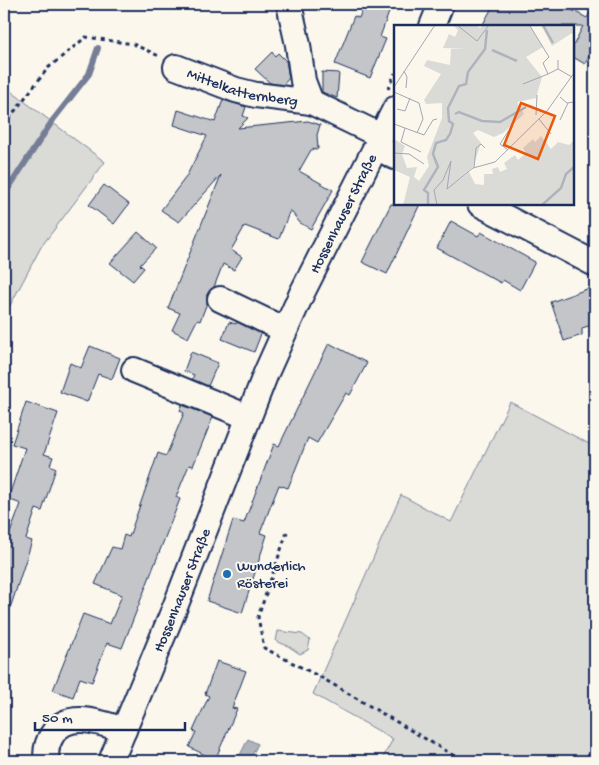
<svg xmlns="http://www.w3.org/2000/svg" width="599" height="765" font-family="'Gochi Hand',sans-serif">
<rect width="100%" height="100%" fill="#fbf7ec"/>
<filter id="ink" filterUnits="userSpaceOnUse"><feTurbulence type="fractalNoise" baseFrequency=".02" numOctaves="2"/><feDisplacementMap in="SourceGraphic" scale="10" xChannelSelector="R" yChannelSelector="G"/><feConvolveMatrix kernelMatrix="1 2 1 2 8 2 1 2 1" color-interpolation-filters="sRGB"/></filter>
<g filter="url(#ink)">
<path fill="#dadad7" stroke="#7a849a" d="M4 86 105 162 41 247 4 317Z
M510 402 595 447V761H381L393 739 313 694 401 495 451 522Z
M278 631 302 634 310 640 308 650 300 654 288 646 276 641Z"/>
<path fill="#afb3bb" stroke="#747e96" d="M248 739 258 744 249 761 239 757Z"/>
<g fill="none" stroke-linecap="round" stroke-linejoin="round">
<path stroke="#747e96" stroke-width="6" d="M4 195 53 120 89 74 98 48"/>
</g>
<path fill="#c3c5c9" stroke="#1b2f5e" d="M364 4H392L380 37 386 39 370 78 335 64 354 16 359 18Z
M494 4H560L587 18 595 4V44L585 64 573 57V46L583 26H482Z
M272 52 275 56 278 53 286 61 289 78 283 85 270 83 255 69Z
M322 72 339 73 337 98 322 92Z
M223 100 246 107 243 116 248 118 238 128 308 121 320 125 317 135 318 149 311 150 299 171 333 190 311 229 300 223 290 210 279 239 245 226 231 250 242 257 234 270 223 264 214 287 207 294V303L200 321 197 320 188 338 172 330 180 313 168 308 221 175 179 222 161 210 186 177 207 136 174 125 178 110 215 122Z
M104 185 129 204 114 224 89 205Z
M391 204H420L387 274 362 262Z
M451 221 478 236 481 232 535 262 520 290 503 280 501 283 437 248Z
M138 232 156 248 140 265 144 268 133 281 110 263Z
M595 286V324L582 328V335L564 341 551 302Z
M229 322 236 324 237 322 261 334 254 352 222 339Z
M329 343 367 363 350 395 346 393 317 443 308 438 288 488 279 485 260 533 267 535 242 613 207 601 233 520 244 523 274 444 279 446Z
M90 346 120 358 112 379 98 374 87 402 60 392 70 363 81 368Z
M191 352 218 363 208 386 192 379 194 375 184 371Z
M26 402 58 413 44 454 53 457 50 465 56 468 42 511 36 509 26 539 32 541 7 618 4 617V531L10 533 21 504 8 499 25 448 12 444Z
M182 405 213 417 193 466 189 465 176 497 180 499 122 648 107 643 92 682 80 678 73 697 53 690 83 614 110 624 122 595 95 584 112 547 120 549 124 535 129 537 158 453 166 456 184 413 180 411Z
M217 661 246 671 232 708 237 709 215 760 189 747 196 732 193 731 209 696 205 694Z"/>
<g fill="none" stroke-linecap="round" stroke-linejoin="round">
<defs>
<g id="minor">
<path d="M289 4 298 45 303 81 311 102"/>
<path d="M432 26 441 4"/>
<path id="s1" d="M176 67 236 90 256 95 311 102 381 136"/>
<path d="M376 147 395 157"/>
<path d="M480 204 595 264"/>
<path d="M220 299 285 330"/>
<path d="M134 370 248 417"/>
<path d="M47 761C45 752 47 743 52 735 67 709 102 723 124 730"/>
<path id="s2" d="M111 761 175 607 266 373 302 293 395 109"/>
</g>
</defs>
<use href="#minor" stroke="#1b2f5e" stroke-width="28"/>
<path stroke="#1b2f5e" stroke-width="3" stroke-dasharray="4 4" stroke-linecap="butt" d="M388 89 395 73
M4 125 48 68 86 37 133 44 159 56
M287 532 258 617 264 648 322 678 463 761"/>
<use href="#minor" stroke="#fbf7ec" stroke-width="24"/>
</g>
</g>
<circle fill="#1f6fb2" stroke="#fbf7ec" stroke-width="2" cx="227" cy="574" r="5"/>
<g text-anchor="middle" stroke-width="4" stroke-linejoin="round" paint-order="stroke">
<g font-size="15" fill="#1b2f5e" stroke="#fbf7ec">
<text dy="5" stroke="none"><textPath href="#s1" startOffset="70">Mittelkatternberg</textPath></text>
<text dy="5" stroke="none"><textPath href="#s2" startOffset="595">Hossenhauser Straße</textPath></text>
<text dy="5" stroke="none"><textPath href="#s2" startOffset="185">Hossenhauser Straße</textPath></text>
</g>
<g font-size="15" fill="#1b2f5e" stroke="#fbf7ec" text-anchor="start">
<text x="237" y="570">Wunderlich<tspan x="237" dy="17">Rösterei</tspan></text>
</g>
</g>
<g transform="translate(394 25)">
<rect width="180" height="180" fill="#fbf7ec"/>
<path d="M59 0H82L86 3 89 0H135L149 22 132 32 148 52 142 73 123 77 130 89 109 108 100 112 84 105 79 108 87 118 79 142 60 159 75 147 81 159 90 160V149H99L98 144 104 142 106 147 113 144 110 138 121 130 124 135 132 128 129 123 139 114 141 117 147 111 157 124 164 117 175 120 180 115V180H9L16 152 0 145V114L11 121 8 129 13 143 23 142 20 152 25 156 35 141 33 132 48 93V78L32 79 30 75 47 49 30 41 33 35 56 40 57 24H73L49 23 55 9 61 12 64 5ZM147 0H180V11L178 8 158 21Z" fill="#dadad7"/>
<path fill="none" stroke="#afb3bb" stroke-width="2.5" d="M149 0 159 18M98 25 123 36M61 89 65 87 88 96 106 97 132 82M34 180V168L30 165 44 142 39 129 42 118 52 115 56 109 59 99 55 96 54 83 65 61 72 59 74 47 91 24 93 5M148 180 167 163 172 149 180 142"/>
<path fill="none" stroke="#a1a7b3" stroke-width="1" d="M63 0 83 16 95 0M136 1 155 32 149 38 154 49 164 44M164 35V44L178 52M10 46 13 52 12 63M129 59 154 49M0 62 41 0M0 67 25 78 29 94 23 108M166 72 173 78 180 77M3 84 11 86 16 73M142 90 143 70M145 94 157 109M166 95 174 78M0 99 30 110 39 95 43 94M11 103 7 117 27 127M114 125 106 119 117 102M0 128 15 129 30 139M80 143 82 123 87 119 91 123M53 164 79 143 101 137 153 86 180 48M43 180 40 165 49 155 57 136 53 164"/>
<path fill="#e8590c" fill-opacity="0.15" stroke="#e8590c" stroke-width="2.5" d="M127 78 161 91 144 134 110 120Z"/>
<rect width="180" height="180" fill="none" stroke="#1b2f5e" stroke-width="2.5"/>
</g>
<rect width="599" height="765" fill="none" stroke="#fbf7ec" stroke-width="20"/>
<rect x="10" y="10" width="579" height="745" fill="none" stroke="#1b2f5e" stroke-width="2" filter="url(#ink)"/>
<path d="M35 722v8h150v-8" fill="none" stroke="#1b2f5e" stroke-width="2.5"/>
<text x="42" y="722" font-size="15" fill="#1b2f5e" stroke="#fbf7ec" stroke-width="4" paint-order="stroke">50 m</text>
</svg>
